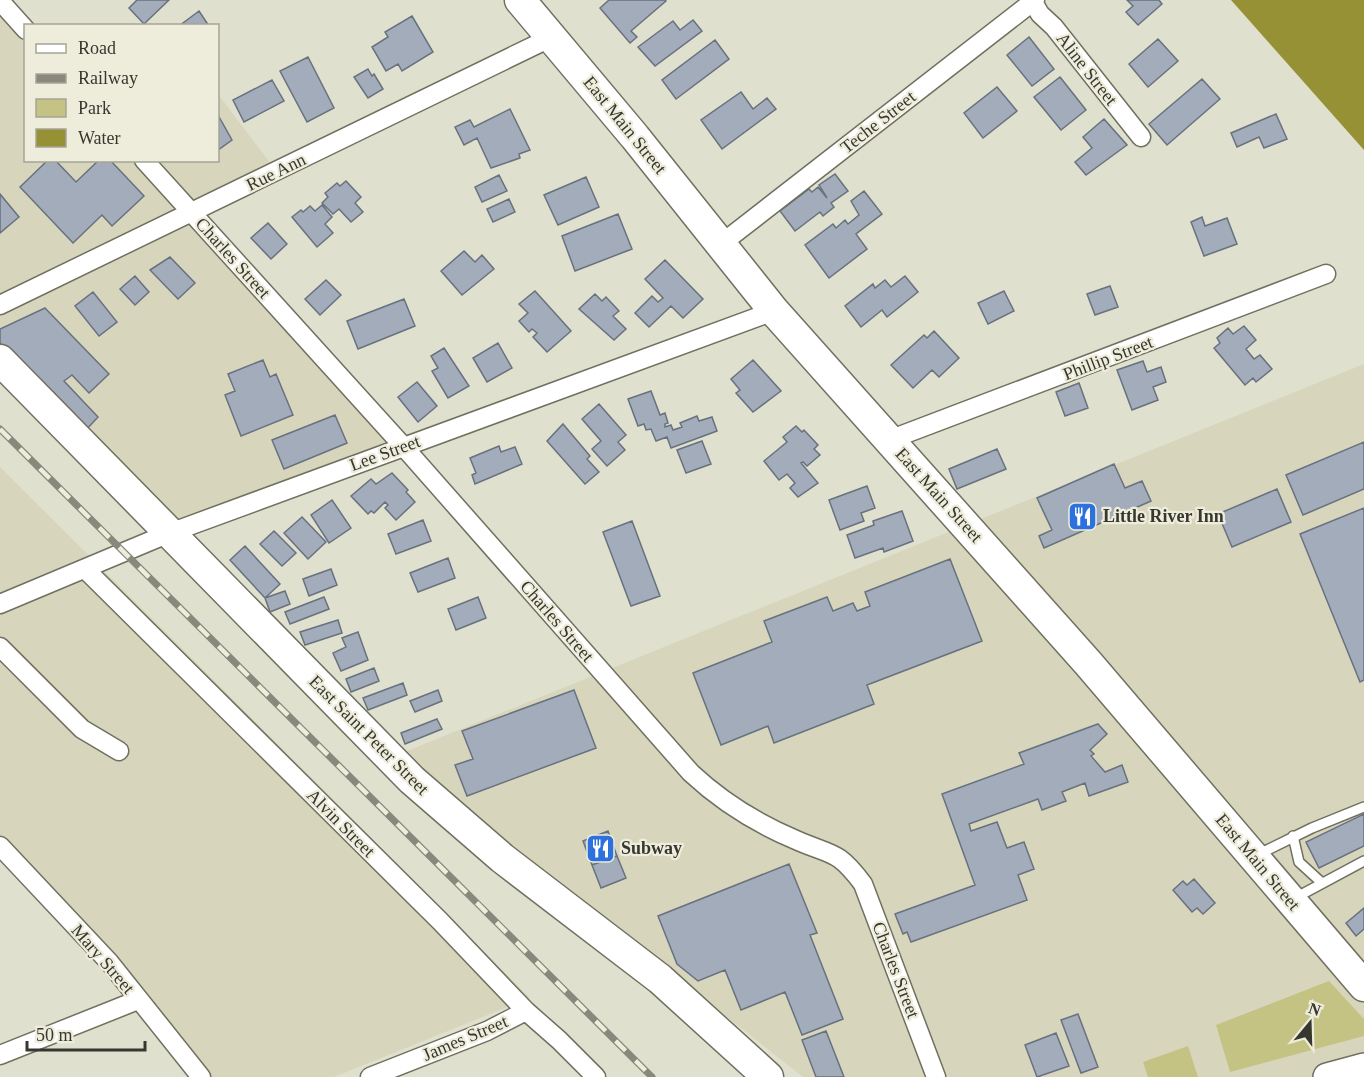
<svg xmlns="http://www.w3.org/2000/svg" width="1364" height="1077" font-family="'Times New Roman',serif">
<rect width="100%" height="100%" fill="#e0e0ce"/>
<path fill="#d7d6bd" d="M0 0 26 26V160H218V94L277 172 192 213 403 446 167 534 0 360Z
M1364 364V1077H803L429 782 402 753Z
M0 467 308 774 530 998 334 1077H209L0 845Z"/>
<path fill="#c5c383" d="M1329 981 1364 1019V1036L1230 1072 1216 1025Z
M1188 1046 1198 1077H1148L1143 1062Z"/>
<path fill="#969135" d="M1231 0H1364V150L1239 9Z"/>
<path fill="#a3acbb" stroke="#68717e" stroke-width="1.5" d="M137 0H169L144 24 129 8Z
M609 0H665L666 1 631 31 637 37 630 43 600 8Z
M1127 0H1159L1162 4 1138 25 1126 12 1133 6Z
M199 11 209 26H179Z
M412 16 433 52 402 71 398 64 386 71 372 47 388 37 385 32Z
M693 20 702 31 655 66 638 47 673 21 680 30Z
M1029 37 1054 69 1032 86 1007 55Z
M1158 39 1178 61 1148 87 1129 64Z
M715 40 729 59 676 99 662 80Z
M308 57 334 108 307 122 280 71Z
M368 69 372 76 374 74 383 89 368 98 354 77Z
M1060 77 1086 110 1061 130 1034 97Z
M1202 79 1220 99 1167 145 1149 124Z
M272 80 284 101 244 122 233 100Z
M997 87 1017 111 983 138 964 113Z
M741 92 753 109 767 98 776 109 722 149 701 120Z
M510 109 530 150 519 154 520 158 491 168 477 138 464 145 455 127 470 120 474 127Z
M1276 114 1287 139 1264 148 1259 137 1237 147 1231 133Z
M218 115 232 140 218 150Z
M1104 119 1127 145 1086 175 1075 162 1092 148 1083 137Z
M48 160H55L76 182 99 160H110L144 196 112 226 102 215 73 243 20 187Z
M835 174 848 191 831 203 834 207 823 216 820 212 795 231 780 211 809 189 812 192 818 187 827 198 819 185Z
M499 175 507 191 482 202 475 187Z
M586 177 599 207 558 225 544 195Z
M346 181 361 197 355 203 363 212 351 222 339 209 333 214 322 203 328 197 325 193 337 183 340 186Z
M864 191 882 214 856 234 867 249 829 278 805 245 833 224 836 228 845 220 848 224 859 215 851 201Z
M0 194 19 217 0 233Z
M509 199 515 212 493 222 487 209Z
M322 205 332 217 325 224 333 233 317 247 292 217 301 210 303 212 310 206 315 211Z
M618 214 632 249 575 271 562 236Z
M1202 217 1205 226 1227 218 1237 244 1204 256 1191 222Z
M268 223 287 244 271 259 251 238Z
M464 251 475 262 482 255 494 269 462 295 441 271Z
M170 257 195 283 178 299 150 270Z
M665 260 703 299 683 318 671 306 649 327 635 313 652 296 658 302 663 298 645 279Z
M135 276 149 292 135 305 120 289Z
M905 276 918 292 887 317 882 310 861 327 845 306 873 284 875 288 885 280 891 287Z
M326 280 341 295 320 315 305 299Z
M1110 286 1118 307 1095 315 1087 294Z
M535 291 571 331 547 352 533 337 537 333 532 329 529 332 519 321 528 313 519 304Z
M1004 291 1014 311 988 324 978 303Z
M93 292 117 322 99 336 75 306Z
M595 294 602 301 606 297 619 311 613 316 626 329 614 340 579 309Z
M404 299 415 326 358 349 347 321Z
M45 308 109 374 89 393 72 375 64 381 98 417 86 430 0 343V329Z
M1244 326 1256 340 1246 349 1254 359 1260 355 1272 369 1256 382 1253 378 1245 385 1214 348 1220 343 1217 338 1228 328 1233 334Z
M934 331 959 358 939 377 932 370 913 388 891 365 924 335 927 338Z
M498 343 512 368 487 382 473 358Z
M444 348 469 386 448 398 432 371 438 368 431 356Z
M263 360 270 377 276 374 293 415 241 436 225 395 235 391 228 374Z
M753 360 781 391 753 412 736 393 740 390 731 379Z
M1143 361 1147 372 1161 367 1166 382 1153 387 1158 400 1132 410 1117 370Z
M417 382 437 406 418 422 398 397Z
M1079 383 1088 408 1065 416 1056 392Z
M651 391 660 415 665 413 668 423 665 424V427L671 425 673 430 682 427 680 423 697 416 699 421 712 417 717 431 671 448 667 437 656 441 651 429 646 430 644 424 638 426 628 399Z
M599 404 626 435 618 442 625 450 607 466 592 449 601 441 582 419Z
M335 415 347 443 284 469 272 440Z
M563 424 590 456 587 459 599 472 585 484 547 441Z
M796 426 802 432 804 430 818 445 814 449 820 455 807 466 803 462 801 463 818 483 798 497 790 488 795 483 787 474 779 480 764 461 787 442 783 437Z
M702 441 711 464 686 473 677 450Z
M1364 442V489L1303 515 1286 475Z
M499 446 501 452 515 447 522 464 475 484 472 475 476 473 470 458Z
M997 449 1006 469 957 489 949 469Z
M1114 464 1125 488 1142 481 1151 501 1044 548 1039 536 1052 530 1037 498Z
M392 473 408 490 406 492 415 502 396 520 385 508 388 505 385 502 374 513 371 511 368 514 351 496 371 479 376 484Z
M867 486 875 508 861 513 864 521 840 530 829 500Z
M1277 489 1291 522 1232 547 1218 514Z
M332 500 351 528 329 543 311 515Z
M1364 508V680L1360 682 1300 534Z
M902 511 913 541 884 552 883 548 855 558 847 535 874 525 873 521Z
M302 517 326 542 308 559 284 533Z
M423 520 431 541 396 554 388 534Z
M632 521 660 596 631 606 603 532Z
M274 531 296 553 282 566 260 544Z
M245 546 280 584 265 598 230 560Z
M448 558 455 578 418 592 410 573Z
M950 559 982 641 867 685 874 704 774 743 768 726 721 745 693 673 772 642 764 621 827 597 833 611 853 603 857 611 870 606 865 592Z
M331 569 337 585 309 596 303 579Z
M285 591 290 604 270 612 265 598Z
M324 597 329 609 290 624 285 612Z
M478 597 486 618 456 630 448 609Z
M338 620 342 633 305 645 300 632Z
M358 632 368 660 341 671 333 653 346 647 342 638Z
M374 668 379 681 351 692 346 679Z
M403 683 407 695 368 710 363 698Z
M438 690 442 701 415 712 410 701Z
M574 690 596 748 467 796 455 765 473 759 462 731Z
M437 719 442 729 405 744 401 733Z
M1098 724 1107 734 1090 750 1094 754 1091 756 1105 772 1122 765 1128 782 1089 796 1085 783 1062 792 1066 801 1042 810 1038 799 969 824 971 831 997 822 1007 848 1024 842 1034 869 1018 875 1027 900 911 942 907 932 903 934 895 914 975 885 942 794 1024 764 1019 753Z
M1364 814V846L1319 868 1306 842Z
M608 831 617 856 592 865 583 841Z
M617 856 626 878 601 888 592 865Z
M789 864 817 933 810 935 843 1019 802 1035 785 992 741 1010 725 970 698 981 677 964 658 916Z
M1194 879 1215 903 1203 914 1197 908 1192 912 1173 890 1183 881 1187 885Z
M1364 908V929L1356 936 1346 923Z
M1078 1014 1098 1067 1081 1073 1061 1020Z
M826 1031 844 1077H816L802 1040Z
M1056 1033 1069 1066 1037 1077 1025 1045Z"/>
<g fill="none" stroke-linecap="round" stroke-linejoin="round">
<defs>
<path id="lane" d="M1293 836 1299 862 1322 883
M1257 855 1312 828 1364 807
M1295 898 1364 861"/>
<path id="street" d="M0 1 26 30
M1033 2 1040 14 1054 27 1141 137
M144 160 403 446 691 773C721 801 758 824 796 840 832 856 837 849 863 884L936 1077
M721 244 1035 0
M0 305 552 37
M889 440 1326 274
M85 569 440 921 526 1011 559 1040 596 1077
M0 604 167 534 774 311
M0 647 82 729 119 751
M0 846 110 963 201 1077
M0 1055 138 1000
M370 1077 487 1031 526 1011"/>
<path id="secondary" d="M1327 1077 1364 1067"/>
<path id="primary" d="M520 0 635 137 774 311 1088 663 1364 986
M0 360 412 780 502 858 660 979 768 1077"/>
</defs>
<use href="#lane" stroke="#707060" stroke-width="12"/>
<use href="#street" stroke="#707060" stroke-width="21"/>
<use href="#secondary" stroke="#707060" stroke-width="30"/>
<use href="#primary" stroke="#707060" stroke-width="33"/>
<use href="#lane" stroke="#fff" stroke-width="9"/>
<use href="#street" stroke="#fff" stroke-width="18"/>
<use href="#secondary" stroke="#fff" stroke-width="27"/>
<use href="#primary" stroke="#fff" stroke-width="30"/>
<defs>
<path id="rail" d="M0 429 652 1077"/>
</defs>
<use href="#rail" stroke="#88887c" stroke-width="7"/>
<use href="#rail" stroke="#eeeddb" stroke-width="4.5" stroke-dasharray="14" stroke-linecap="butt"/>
</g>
<defs>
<symbol id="restaurant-square" viewBox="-11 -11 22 22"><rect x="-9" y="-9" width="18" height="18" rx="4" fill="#2c71de" stroke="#eeeddb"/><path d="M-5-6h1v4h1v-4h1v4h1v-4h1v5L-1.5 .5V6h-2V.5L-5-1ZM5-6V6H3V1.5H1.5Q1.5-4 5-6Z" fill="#fff"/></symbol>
</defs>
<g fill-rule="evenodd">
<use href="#restaurant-square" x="1066" y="500" width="33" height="33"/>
<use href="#restaurant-square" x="584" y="832" width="33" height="33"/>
</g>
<g text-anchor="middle" stroke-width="4.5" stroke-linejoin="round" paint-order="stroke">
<g font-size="18" fill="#373730" stroke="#eeeddb">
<text transform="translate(1087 69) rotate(52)" y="6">Aline Street</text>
<text transform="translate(878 122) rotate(-38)" y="6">Teche Street</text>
<text transform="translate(625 125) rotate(51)" y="6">East Main Street</text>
<text transform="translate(276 172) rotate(-26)" y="6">Rue Ann</text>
<text transform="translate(233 258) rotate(48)" y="6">Charles Street</text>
<text transform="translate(1108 358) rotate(-21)" y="6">Phillip Street</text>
<text transform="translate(385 453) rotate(-20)" y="6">Lee Street</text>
<text transform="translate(939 495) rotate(48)" y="6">East Main Street</text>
<text transform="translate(557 621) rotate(49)" y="6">Charles Street</text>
<text transform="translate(369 735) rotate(45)" y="6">East Saint Peter Street</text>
<text transform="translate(341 823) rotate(45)" y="6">Alvin Street</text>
<text transform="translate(1258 862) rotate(50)" y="6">East Main Street</text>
<text transform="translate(103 959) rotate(49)" y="6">Mary Street</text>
<text transform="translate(896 970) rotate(69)" y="6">Charles Street</text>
<text transform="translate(465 1038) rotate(-23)" y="6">James Street</text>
</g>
<g font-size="18" font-weight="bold" fill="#373730" stroke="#eeeddb" text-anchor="start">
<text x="1103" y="522">Little River Inn</text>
<text x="621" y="854">Subway</text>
</g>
</g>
<rect x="24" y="24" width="195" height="138" fill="#eeeddb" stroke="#a5a497" stroke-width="1.5"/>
<rect x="36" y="44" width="30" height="9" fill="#ffffff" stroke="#a5a497" stroke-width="1.5"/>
<text x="78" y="54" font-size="18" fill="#373730">Road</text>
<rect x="36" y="74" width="30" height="9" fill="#88887c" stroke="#a5a497" stroke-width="1.5"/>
<text x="78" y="84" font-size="18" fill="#373730">Railway</text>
<rect x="36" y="99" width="30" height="18" fill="#c5c383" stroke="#a5a497" stroke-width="1.5"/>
<text x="78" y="114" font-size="18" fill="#373730">Park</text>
<rect x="36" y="129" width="30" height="18" fill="#969135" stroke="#a5a497" stroke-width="1.5"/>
<text x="78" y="144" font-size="18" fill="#373730">Water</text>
<g transform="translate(1310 1023) rotate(19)" stroke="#eeeddb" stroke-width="4.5" paint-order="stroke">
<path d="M0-4.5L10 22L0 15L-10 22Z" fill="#373730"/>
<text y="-9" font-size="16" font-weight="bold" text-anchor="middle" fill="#373730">N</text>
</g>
<path d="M27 1041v9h118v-9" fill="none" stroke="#373730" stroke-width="3"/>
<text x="36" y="1041" font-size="18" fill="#373730" stroke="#eeeddb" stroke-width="4.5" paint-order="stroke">50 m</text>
</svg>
